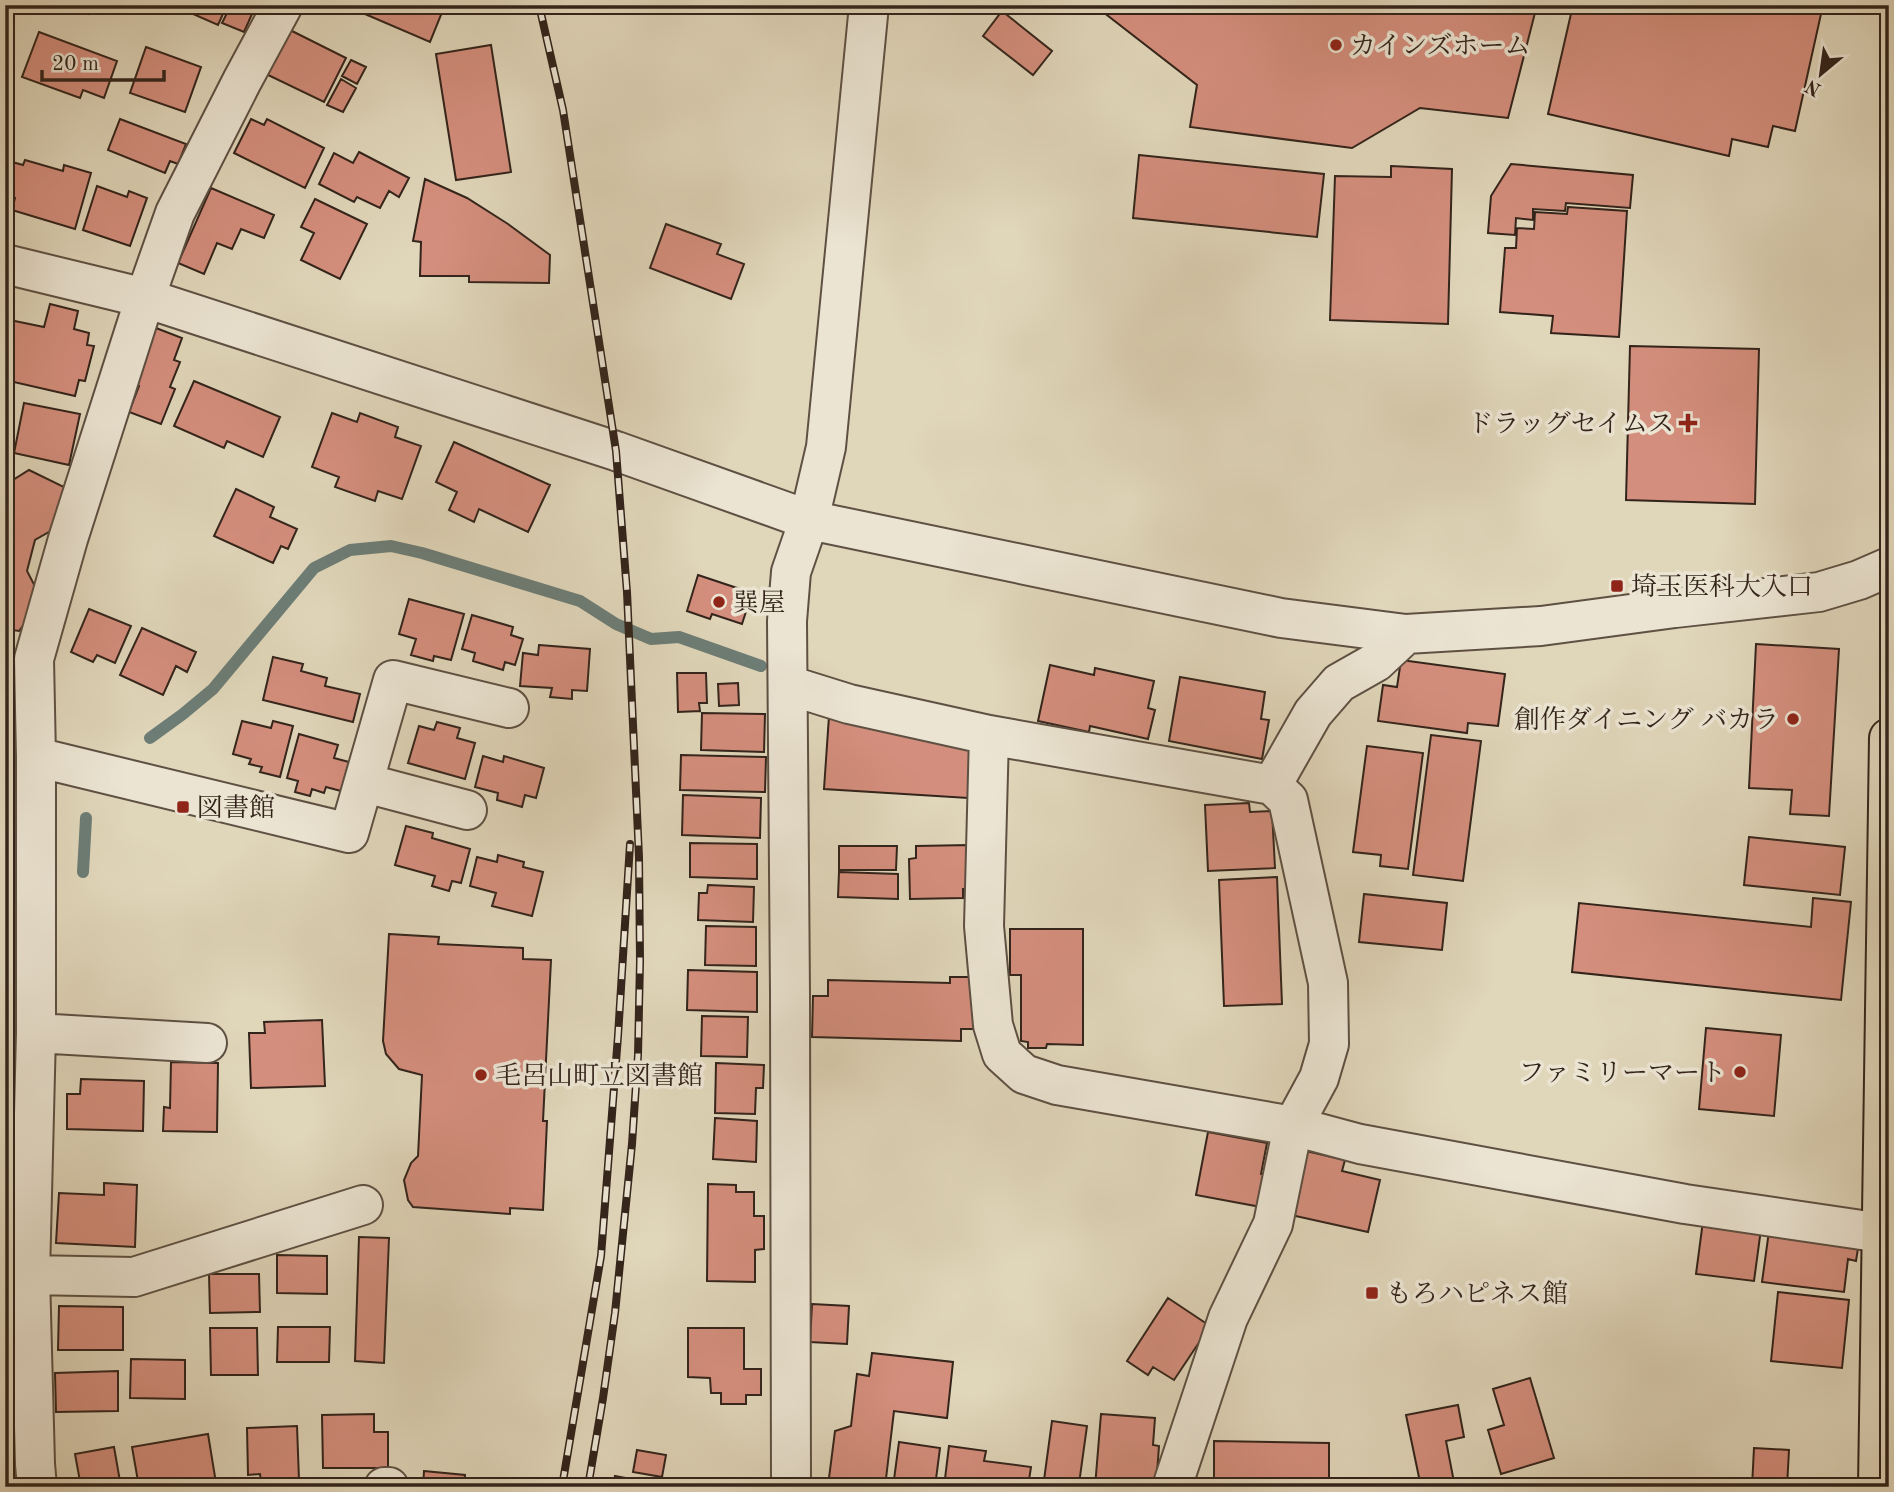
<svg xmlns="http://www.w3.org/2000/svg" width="1894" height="1492" font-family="'Old Standard TT','Noto Serif JP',serif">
<rect width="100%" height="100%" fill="#e0d6ba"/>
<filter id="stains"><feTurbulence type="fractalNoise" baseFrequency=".00286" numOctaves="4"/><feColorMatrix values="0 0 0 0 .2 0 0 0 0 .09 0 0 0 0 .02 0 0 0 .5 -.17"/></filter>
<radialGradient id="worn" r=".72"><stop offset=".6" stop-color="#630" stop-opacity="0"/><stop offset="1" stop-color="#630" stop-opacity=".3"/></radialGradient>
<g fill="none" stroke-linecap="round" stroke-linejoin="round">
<path stroke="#6d7d76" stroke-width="12" d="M150 738 183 714 213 689 314 568 350 550 391 546 422 553 580 601 616 624 651 639 679 637 761 666
M83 872 86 818"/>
</g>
<path fill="#d48e7d" stroke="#33241b" stroke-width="2" d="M60 5H91L88 14Z
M187 5H227L218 25 193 14 195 9Z
M231 5H256L244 32 222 23Z
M344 5H445L430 42Z
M1094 5H1537L1508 118 1420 108 1352 148 1190 127 1197 85Z
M1573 5H1823L1795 131 1773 126 1768 147 1732 139 1729 156 1548 114Z
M1002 11 1052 51 1033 75 983 36Z
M288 29 346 58 324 102 266 74Z
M39 32 117 61 104 98 83 90 80 98 22 77Z
M491 45 511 172 456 180 436 54Z
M146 47 201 67 185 112 130 93Z
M351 60 366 67 357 84 342 76Z
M341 79 356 88 343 112 327 105Z
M120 119 186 144 178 164 170 161 165 173 108 150Z
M251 119 264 125 267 119 324 148 305 188 234 153Z
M359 152 409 178 399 197 389 191 380 208 357 197 354 202 319 184 334 153 353 163Z
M1139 155 1324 174 1317 237 1133 218Z
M5 160 23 165 25 160 63 171 64 165 91 173 75 229 12 210 15 198 5 195Z
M1511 164 1633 175 1630 208 1566 203 1565 211 1533 209V220L1516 218 1515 235 1488 233 1491 196Z
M1391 166 1452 169 1448 324 1330 320 1335 176 1391 177Z
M425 179 467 198 508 224 550 255 549 283 469 282V276H420L421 242 413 241Z
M97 186 127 197 129 191 147 198 130 246 83 230Z
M211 188 274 215 264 238 241 229 232 249 217 243 204 274 178 263Z
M315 199 367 224 340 279 301 260 314 233 301 227Z
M1568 207 1627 211 1619 337 1551 333 1553 316 1500 312 1505 248H1516L1517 228 1534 229 1535 212 1567 214Z
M666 224 721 244 717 254 744 264 731 299 650 268Z
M5 294 10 295 5 314Z
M50 304 78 311 74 329 89 333 87 345 94 346 85 381 79 380 75 396 5 380V319L44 327Z
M156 328 182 338 174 360 180 362 170 387 175 389 161 424 129 412 139 386 134 384Z
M1630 346 1759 349 1755 504 1626 500Z
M194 381 280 417 263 457 227 441 224 448 174 426Z
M24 403 80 414 69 465 14 453Z
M332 413 357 422 360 413 398 427 395 437 421 446 402 499 378 491 375 501 335 487 339 477 312 467Z
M454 442 550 485 528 532 479 509 474 522 449 510 457 492 436 482Z
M29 470 64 487 63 524 35 540 27 571 42 600 19 631 5 629V485Z
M236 489 274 507 270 517 297 529 288 549 281 546 273 563 214 536Z
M698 575 752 593 742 624 712 614 710 619 687 611Z
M409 599 464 614 451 660 434 656 433 661 411 655 416 639 399 634Z
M89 609 131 626 115 663 97 655 93 662 71 652Z
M472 615 513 627 511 635 523 639 515 665 505 662 503 670 473 661 475 653 462 649Z
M142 628 196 652 187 672 176 666 163 695 120 675Z
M1756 644 1839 649 1829 816 1790 814 1792 790 1749 788Z
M539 645 590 649 587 691 572 690V699L550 697 552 688 520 686 523 653 538 655Z
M273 657 303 664 301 671 327 678 325 686 360 694 353 722 263 700Z
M1401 660 1505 674 1498 726 1468 723 1467 733 1378 721 1383 685 1397 687Z
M1050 665 1094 675 1095 668 1154 681 1148 708 1155 710 1148 739 1090 726 1089 732 1038 721Z
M677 673H706L707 703H699L700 711 678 712Z
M1180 677 1265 692 1261 719 1269 720 1262 759 1169 741Z
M738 683 739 705 719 706 718 684Z
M702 713 765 714 764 752 701 750Z
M829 716 971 748 968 798 824 789Z
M242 721 271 728 273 721 293 726 280 777 260 772 262 767 249 764 251 759 233 754Z
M437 722 460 728 457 738 475 743 465 779 408 763 419 726 434 730Z
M299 734 338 745 334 758 349 762 341 791 326 787 324 793 312 789 310 796 295 792 298 781 287 778Z
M1431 735 1481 741 1463 881 1413 875Z
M1367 746 1423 753 1408 869 1380 866 1381 855 1353 852Z
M681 755 766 757 765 792 680 790Z
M483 756 503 762 504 756 544 768 536 798 525 795 522 807 497 800 498 793 475 787Z
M683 795 761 798 760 838 682 835Z
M1249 803 1250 812 1272 811 1275 868 1208 871 1205 805Z
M406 826 433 833 432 838 470 849 461 883 452 881 449 891 432 886 435 876 395 865Z
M1749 837 1845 847 1840 895 1744 885Z
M690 843 757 844V879L690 877Z
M970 845V889H963V898L910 899 909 859 916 858V846Z
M839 846H897L896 870H839Z
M498 855 524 862 523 867 543 872 532 916 492 906 496 893 470 886 477 857 497 862Z
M839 872 898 874V899L838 897Z
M1277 877 1282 1004 1224 1006 1219 880Z
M708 885 754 887 753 922 698 920 699 893H707Z
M1364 894 1447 903 1442 950 1359 942Z
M1813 898 1851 902 1841 1000 1572 972 1579 903 1811 927Z
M706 926 756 927V966L705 965Z
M1010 929H1083V1045L1047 1044 1046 1048H1028V1042L1021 1041V975H1010Z
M389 934 439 937 438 944 523 948V959L551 960 543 1121H547L543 1210 510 1208V1214L413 1207 408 1200 404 1180 411 1163 418 1156 422 1075 399 1069 386 1054 383 1041Z
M688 970 757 972V1012L687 1010Z
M950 977H975L974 1029H961V1041L812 1037 813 996H828V980L950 983Z
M702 1016 748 1017 747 1057 701 1056Z
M322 1020 325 1086 251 1088 249 1033H265L264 1022Z
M1706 1028 1781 1035 1774 1116 1699 1109Z
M171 1062 218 1063 217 1132 163 1131 164 1107 170 1108Z
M716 1063 764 1065 763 1088H756L755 1114 715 1113Z
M81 1079 144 1081 143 1131 67 1129V1094H80Z
M715 1118 757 1121 756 1162 713 1159Z
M1208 1132 1267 1143 1261 1174 1267 1175 1261 1207 1196 1195Z
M1306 1151 1345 1160 1342 1171 1380 1180 1368 1232 1291 1215Z
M104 1183 137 1185 135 1247 56 1243 59 1193 104 1195Z
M708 1184 736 1185V1192H754V1216H764V1249L755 1250V1282L707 1281Z
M1703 1221 1761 1229 1754 1281 1696 1274Z
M1769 1231 1859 1242 1856 1261 1848 1259 1844 1292 1762 1282Z
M359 1237 389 1238 384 1363 355 1361Z
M277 1255 327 1256V1294L277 1293Z
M209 1274H259L260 1312 210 1313Z
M1778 1292 1849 1300 1842 1368 1771 1361Z
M1168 1298 1210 1326 1174 1380 1153 1367 1148 1375 1127 1361Z
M812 1304 849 1306 847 1344 810 1342Z
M59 1306 123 1307V1350H58Z
M278 1327H330L329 1362H277Z
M210 1328H257L258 1375H211Z
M688 1328H744V1369H761V1395H746V1404H721V1393H711L710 1378 688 1377Z
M872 1353 953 1362 947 1418 894 1411 885 1487H845L829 1478 835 1431 851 1426 857 1374 869 1376Z
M131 1359 185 1360V1399L130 1398Z
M118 1371V1411L56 1412 55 1373Z
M1530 1378 1554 1458 1501 1474 1488 1430 1504 1425 1493 1389Z
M1458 1405 1464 1437 1446 1441 1455 1487H1421L1406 1415Z
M374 1414V1432H388V1468H323L322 1415Z
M1101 1414 1155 1418 1153 1445 1159 1446 1156 1487H1095Z
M1052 1421 1087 1426 1079 1484 1044 1480Z
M297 1426 299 1480 261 1481 260 1474 248 1475 247 1428Z
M208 1434 216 1483 191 1487H139L132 1447Z
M1214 1441 1329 1443V1487H1214Z
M899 1442 940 1448 935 1487H893Z
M949 1446 986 1451 984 1461 1031 1467 1028 1487H944Z
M114 1447 121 1487H81L75 1454Z
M1754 1448 1789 1450 1787 1487H1752Z
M637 1450 666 1455 662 1477 633 1472Z
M424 1471 465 1475 464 1487H423Z
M615 1476 663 1485V1487H613Z"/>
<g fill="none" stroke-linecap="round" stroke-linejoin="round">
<defs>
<path id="minor" d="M5 264 145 298 616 451 809 520 1281 618 1406 634 1541 626 1675 608 1819 592 1859 580 1889 567
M788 685 849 704 989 735 1272 785 1288 800 1328 983 1329 1044 1319 1078 1293 1126 1273 1224 1228 1318 1172 1487
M989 735 984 926 993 1025 1002 1054 1024 1074 1057 1085 1293 1126 1360 1144 1685 1204 1882 1233
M36 757 349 833 393 680 509 708
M365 783 467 810
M1272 785 1313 713 1339 683 1376 662 1406 634
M36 1033 207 1043
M30 1275 134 1277 363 1205
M37 1487 35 1464 30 1275 36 1033V757L34 659 68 539 145 298 175 213 242 81 283 5
M384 1487H389
M791 1487 790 994 787 621 791 572 809 520 826 447 869 5"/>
<path id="major" d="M1878 1487 1889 738"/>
</defs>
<use href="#minor" stroke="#5e5043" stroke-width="42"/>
<use href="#major" stroke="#33241b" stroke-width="42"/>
<use href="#minor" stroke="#ebe4d2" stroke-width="38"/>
<use href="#major" stroke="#e0d6ba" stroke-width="38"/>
<defs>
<path id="rail" d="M539 5 563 110 616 451 627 592 639 857 640 961 638 1055 632 1144 615 1313 603 1398 588 1487
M562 1487 601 1256 618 1036 630 844"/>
</defs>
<use href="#rail" stroke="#33241b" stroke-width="8"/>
<use href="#rail" stroke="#ebe4d2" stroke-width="5" stroke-dasharray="16" stroke-linecap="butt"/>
</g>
<g fill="#8f2418" stroke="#ebe4d2" stroke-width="2.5">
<circle cx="1336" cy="45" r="7"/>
<path d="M1684.5 412.5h7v7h7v7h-7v7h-7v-7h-7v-7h7z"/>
<rect x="1610" y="579" width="14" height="14" rx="3.5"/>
<circle cx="719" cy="602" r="7"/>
<circle cx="1793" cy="719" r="7"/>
<rect x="176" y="800" width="14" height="14" rx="3.5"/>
<circle cx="1740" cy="1072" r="7"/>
<circle cx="481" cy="1075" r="7"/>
<rect x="1365" y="1286" width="14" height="14" rx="3.5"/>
</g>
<g text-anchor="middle" stroke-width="7" stroke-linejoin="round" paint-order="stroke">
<g font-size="26" fill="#33241b" stroke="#ebe4d2" text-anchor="start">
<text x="1350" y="54">カインズホーム</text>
<text x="1674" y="432" text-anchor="end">ドラッグセイムス</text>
<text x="1631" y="595">埼玉医科大入口</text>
<text x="733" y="611">巽屋</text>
<text x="1779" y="728" text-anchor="end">創作ダイニング バカラ</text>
<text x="197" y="816">図書館</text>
<text x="1726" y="1081" text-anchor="end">ファミリーマート</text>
<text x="495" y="1084">毛呂山町立図書館</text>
<text x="1386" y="1302">もろハピネス館</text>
</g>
</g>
<rect width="1894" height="1492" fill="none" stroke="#e0d6ba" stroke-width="28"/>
<rect x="7" y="7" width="1880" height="1478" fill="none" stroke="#33241b" stroke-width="3.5"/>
<rect x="14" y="14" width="1866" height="1464" fill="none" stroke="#33241b" stroke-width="2"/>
<g transform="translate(1821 74) rotate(209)" stroke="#ebe4d2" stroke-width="5" paint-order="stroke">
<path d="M0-5L12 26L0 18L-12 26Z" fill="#33241b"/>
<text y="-10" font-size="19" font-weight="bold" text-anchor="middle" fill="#33241b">N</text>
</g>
<path d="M42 70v10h122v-10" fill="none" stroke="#33241b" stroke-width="3.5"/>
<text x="52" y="70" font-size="21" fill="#33241b" stroke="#ebe4d2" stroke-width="5" paint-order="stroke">20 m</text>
<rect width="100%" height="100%" filter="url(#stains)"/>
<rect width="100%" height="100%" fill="url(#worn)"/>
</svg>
